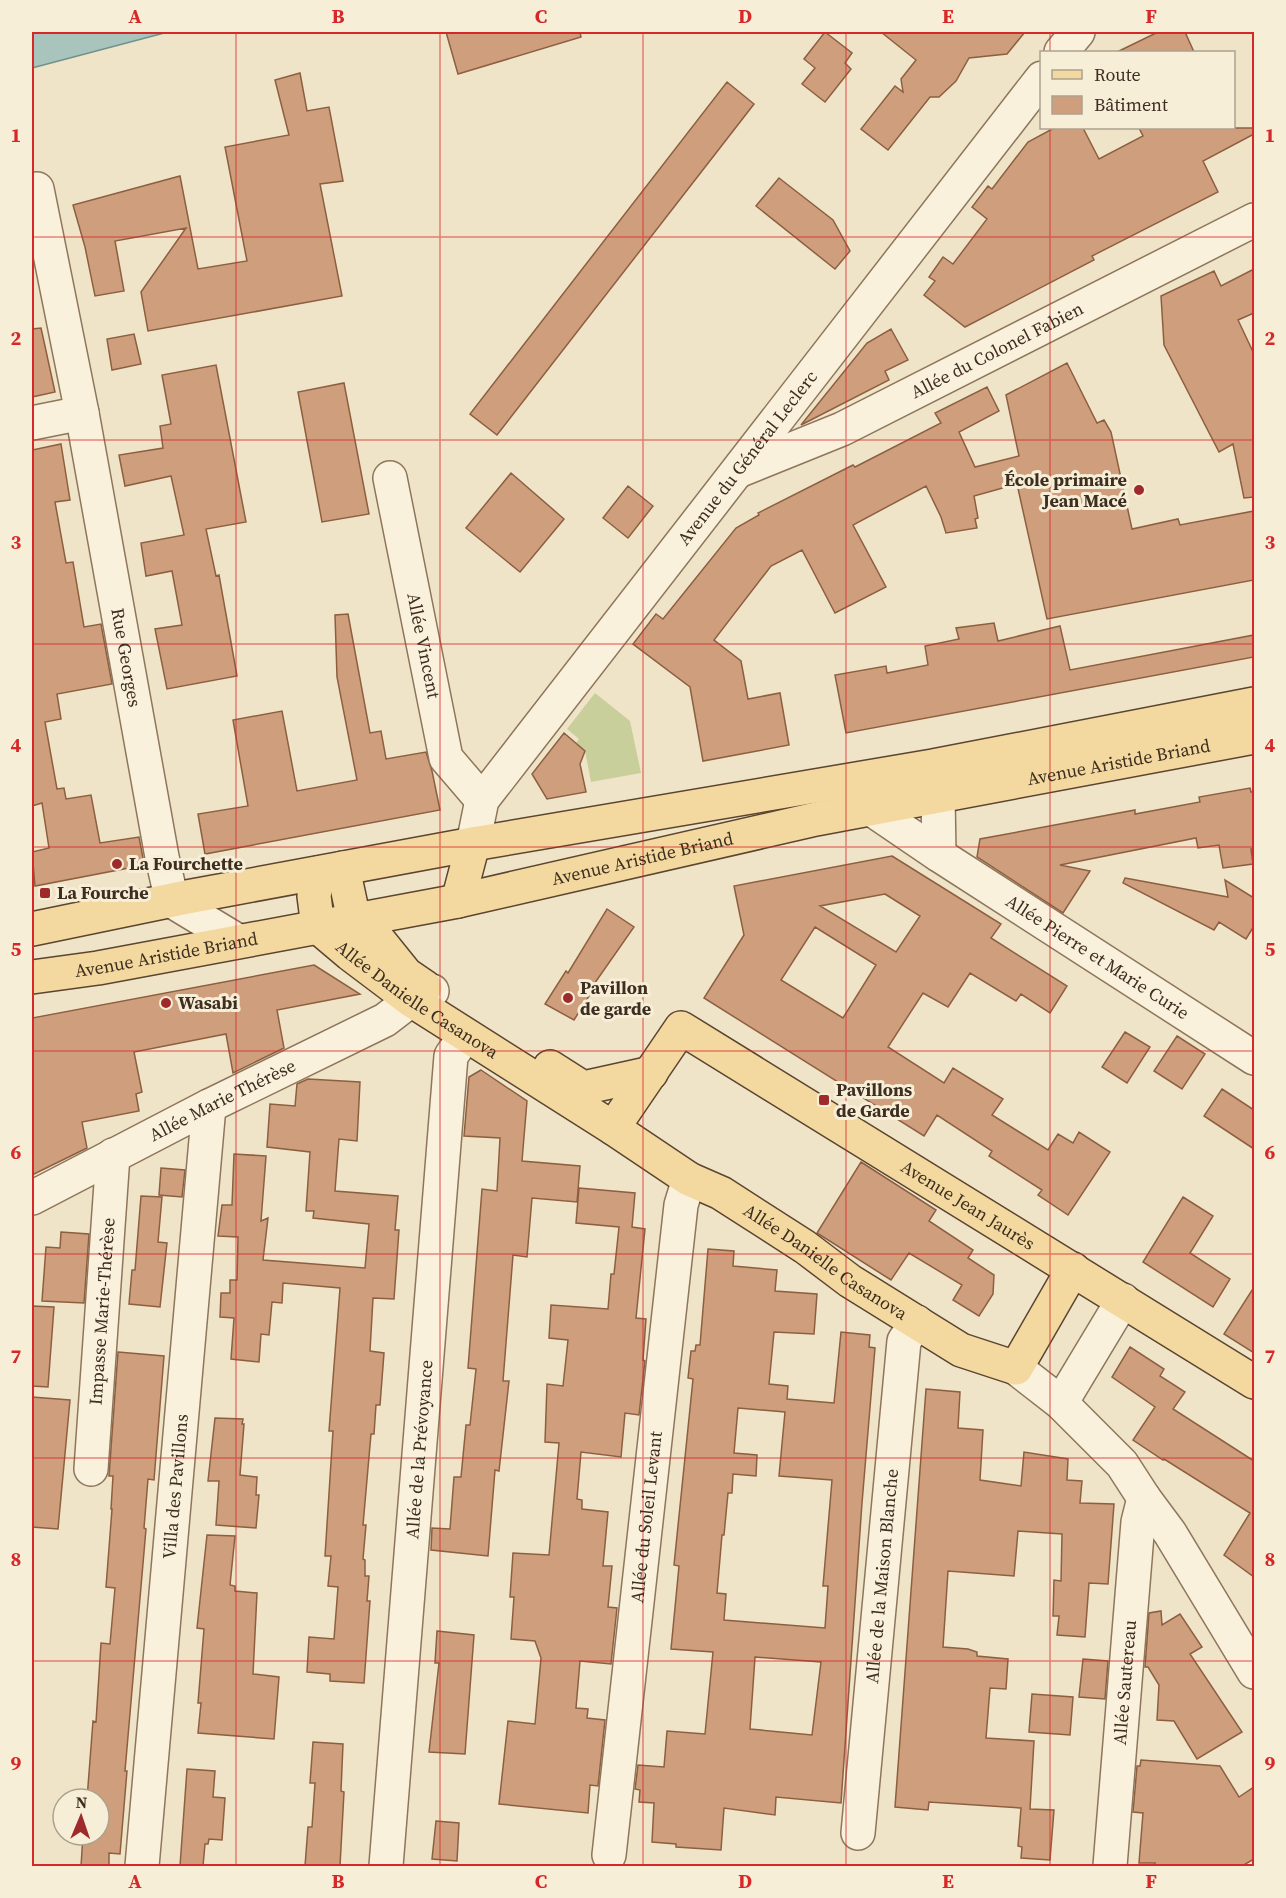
<svg xmlns="http://www.w3.org/2000/svg" width="1286" height="1898" font-family="'Source Serif 4',serif">
<rect width="100%" height="100%" fill="#f0e4c8"/>
<path fill="#c9cf9b" d="M595 693 630 721 641 773 591 782 585 751 576 743 579 739 567 729Z"/>
<path fill="#a9c4bc" stroke="#6f938a" stroke-width="1.5" d="M32 32H168L32 68Z"/>
<path fill="#cf9f7d" stroke="#8d5f41" stroke-width="1.5" fill-rule="evenodd" d="M446 32H580L581 37 458 74Z
M825 32 852 53 845 63 851 69 825 102 802 84 815 68 804 59Z
M881 32H1025L1007 54 969 58 956 81 939 97H930L888 150 861 129 895 86 903 92 901 79 916 60Z
M1158 32H1185L1194 52H1117Z
M300 73 307 111 329 107 343 181 320 184 342 296 148 331 141 292 186 228 115 241 124 291 95 296 85 247 73 205 180 176 198 269 247 261 225 147 289 135 275 80Z
M727 82 754 104 497 435 470 414Z
M1054 128H1083L1099 159 1143 136 1139 128H1254V134L1203 161 1218 192 1092 256 1094 260 965 327 924 295 935 281 929 277 943 257 953 264 987 219 972 207 988 186 992 189 1028 142Z
M779 178 833 220 850 251 835 269 756 206Z
M1254 269V313L1238 320 1254 354V497L1244 498 1233 444 1219 452 1164 345 1161 296 1214 271 1221 286Z
M41 328 55 392 32 397V329Z
M891 329 908 360 885 371 889 380 801 425 867 343Z
M134 334 141 364 112 370 107 339Z
M1067 363 1097 423 1104 420 1111 432 1132 529 1178 519 1180 525 1254 511V580L1047 619 1017 484 974 496 978 518 975 519 977 528 946 533 941 517 926 486 853 525 886 587 835 613 802 550 771 566 714 640 741 661 748 699 780 693 789 745 703 761 690 687 633 644 656 614 663 619 736 528 759 515 758 513 853 465 855 467 941 423 935 413 987 387 999 411 959 432 975 467 1019 456 1006 395Z
M216 365 246 522 206 529 216 576 219 575 237 676 167 689 155 629 182 625 172 571 146 576 141 543 184 535 171 476 125 486 119 455 163 448 160 426 171 424 162 375Z
M344 383 369 514 322 522 298 392Z
M61 444 70 500 55 502 66 563 73 562 84 627 101 624 112 684 57 694 61 719 45 722 57 789 64 788 66 799 91 795 100 843 139 837 143 858 139 866 35 886 32 852 49 848 42 803 32 806V450Z
M511 473 564 519 520 572 466 528Z
M628 486 653 506 628 538 603 518Z
M348 614 370 733 381 731 386 759 426 752 432 771 440 810 205 854 198 814 248 806 233 720 282 711 297 791 357 780 337 677 335 615Z
M994 623 998 641 1060 626 1070 670 1254 635V657L846 733 835 675 886 666 887 673 928 665 925 646 959 639 956 628Z
M564 733 585 751 580 764 586 792 547 799 532 774Z
M1250 788 1251 792H1254V849H1251L1253 864 1223 868 1219 845 1198 848 1196 838 1060 865 1090 871 1063 913 977 857 980 839 1135 810V814L1200 802 1199 797Z
M892 856 1001 924 991 938 1067 986 1050 1013 1021 994 1016 1001 970 973 948 1007 923 993 888 1047 944 1083 953 1068 1003 1099 992 1115 1048 1150 1058 1134 1073 1143 1079 1132 1110 1152 1068 1215 1038 1195 1042 1190 989 1156 992 1151 937 1115 924 1136 704 998 744 935 734 886ZM885 894 920 916 896 952 820 906ZM815 927 876 965 843 1018 781 980Z
M1125 878 1228 897 1225 880 1254 898V926L1246 939 1219 922 1214 930 1123 883Z
M607 909 634 927 592 987 594 988 574 1020 545 1004 566 971 568 973Z
M314 965 360 994 277 1010 284 1048 233 1073 226 1034 134 1052 142 1092 136 1094 139 1111 82 1122 87 1148 32 1175V1018Z
M1125 1032 1150 1047 1127 1083 1102 1067Z
M1177 1036 1205 1054 1182 1089 1154 1071Z
M481 1070 527 1101 522 1161 580 1166 577 1202 532 1198 527 1257 513 1255 503 1381H509L499 1471 495 1470 488 1556 431 1550 432 1528 450 1529 454 1477H461L466 1425H470L476 1369 468 1368 482 1189 497 1191 500 1138 464 1136 469 1077Z
M308 1079 360 1082 357 1141 339 1139 335 1191 398 1196 395 1230H399L394 1299 373 1298 370 1351 384 1353 380 1405H376L374 1434H371L363 1525H366L363 1559 365 1560V1576H369L367 1601H370L364 1683 330 1681V1674L307 1672 309 1637 334 1639 338 1587 328 1586 331 1556H325L333 1431H329L340 1288 283 1283 282 1303 272 1302 269 1335 261 1334 259 1362 231 1359 234 1318 220 1317 221 1293H230V1280H237L238 1237 218 1236 222 1205H232L234 1154 266 1156 261 1221 268 1218 263 1260 365 1268 369 1224 313 1218 314 1211H306L310 1152 267 1147 270 1104 295 1106 297 1084Z
M1222 1089 1254 1110V1149L1204 1116Z
M861 1162 936 1210 929 1221 973 1250 968 1258 994 1275 993 1294 979 1316 953 1300 962 1285 909 1253 891 1280 817 1233Z
M161 1168 185 1170 182 1197 159 1195Z
M579 1188 635 1193 632 1227 645 1229 636 1318 646 1319 643 1360 645 1361 639 1415 625 1413 621 1457 581 1452 577 1499 582 1500V1509L608 1512 603 1566H612L608 1607 617 1608 611 1664 580 1661 576 1708 588 1709 587 1718 605 1720 598 1786 590 1785 588 1813 499 1804 508 1721 535 1724 541 1658 535 1641 511 1639 514 1597H510L513 1553 549 1555 559 1443 545 1442 547 1384 563 1386 568 1340 549 1338 551 1305 608 1309 611 1274H614L619 1227 576 1223Z
M141 1196 162 1197 158 1242 167 1243 160 1307 129 1304 132 1270H135Z
M1183 1197 1213 1216 1190 1253 1230 1279 1213 1307 1143 1262Z
M61 1232 89 1234 84 1303 42 1301 46 1247 60 1248Z
M708 1249 734 1251 733 1266 777 1270 775 1291 817 1294 814 1334 774 1332 769 1384 788 1386 787 1399 834 1403 841 1332 870 1335 869 1347 875 1348 862 1503 841 1803 776 1797 775 1815 724 1808 721 1850 676 1847V1844L652 1842 654 1803 639 1802 640 1790 635 1789 638 1765 664 1767 667 1731 705 1734 713 1652 671 1649 679 1566 674 1565 693 1379 688 1378 691 1351H695L696 1345H700ZM738 1408 785 1412 779 1476 832 1480 823 1586H828L825 1628 724 1620 726 1594 717 1593 722 1535H724L728 1493H732L733 1474 756 1476 757 1455 734 1453ZM755 1657 821 1662 812 1735 750 1729Z
M1254 1287V1353L1224 1334Z
M32 1306 54 1307 48 1387 32 1386Z
M1130 1347 1164 1369 1160 1376 1185 1392 1173 1409 1254 1461V1577L1224 1555 1250 1513 1164 1459 1163 1460 1133 1440 1155 1407 1112 1377Z
M118 1352 164 1356 154 1480 148 1479 144 1528 146 1529 125 1771H127L120 1854 109 1853V1866H81L83 1835H99V1799H87L93 1721 96 1722 101 1643 110 1644 115 1588 106 1587 112 1509H111L113 1476H109Z
M926 1389 960 1392 958 1428 983 1430 980 1480 1021 1486 1024 1452 1068 1459 1067 1480 1082 1481 1080 1503 1114 1504 1108 1584 1089 1583 1085 1637 1057 1635 1059 1616H1053L1054 1580 1061 1581 1062 1534 1018 1531 1014 1576 948 1571 943 1647 968 1649 977 1652V1656L1008 1659 1006 1689 990 1688 986 1738 1034 1741 1030 1809 1054 1810 1050 1860 1021 1858 1022 1847 1018 1846 1021 1808 929 1802 928 1810 895 1807Z
M32 1397 70 1400 58 1529 32 1527Z
M215 1418 243 1419 242 1424H244L240 1475 257 1477 256 1495H259L256 1528 216 1525 219 1481H208Z
M207 1535 235 1536 230 1585 235 1586V1591L257 1593 253 1674 279 1677 274 1739 198 1733 201 1703H198L204 1629 197 1628Z
M1161 1611 1162 1625 1180 1614 1202 1647 1190 1654 1242 1732 1197 1759 1174 1721 1157 1720 1159 1685 1148 1667H1145L1149 1613Z
M437 1631 474 1635 465 1754 429 1752 439 1663H435Z
M1083 1659 1108 1661 1105 1699 1079 1697Z
M1032 1694 1073 1697 1070 1735 1029 1732Z
M313 1742 343 1744 341 1791 344 1792 340 1866H305L308 1827H312L315 1783H310Z
M1141 1760 1220 1766 1239 1797 1254 1787V1859L1242 1866H1154L1155 1863H1139L1143 1813 1133 1812 1137 1766H1140Z
M187 1769 215 1771 213 1797 225 1798 222 1840 209 1839 208 1844H205L203 1866H180Z
M436 1821 459 1823 457 1861 432 1859Z"/>
<g fill="none" stroke-linecap="round" stroke-linejoin="round">
<defs>
<g id="minor">
<path d="M1061 52 1078 32"/>
<path id="s1" d="M37 189 82 413 162 857 172 901 238 941"/>
<path d="M32 423 82 413"/>
<path id="s2" d="M738 471 842 429 1254 220"/>
<path id="s3" d="M390 478 446 758 482 800"/>
<path d="M938 796 939 855"/>
<path id="s4" d="M870 808 939 855 1254 1058"/>
<path id="s5" d="M473 844 482 800 1042 78"/>
<path id="s6" d="M32 1198 209 1106 385 1020 411 1000 432 991"/>
<path d="M1016 1368 1061 1403 1122 1464 1144 1498 1170 1533 1254 1672"/>
<path d="M1061 1403 1123 1300"/>
<path id="s7" d="M91 1469 113 1155"/>
<path id="s8" d="M858 1833 904 1341 917 1322"/>
<path id="s9" d="M609 1855 681 1205 689 1179"/>
<path id="s10" d="M142 1866 209 1106"/>
<path id="s11" d="M386 1866 451 1056 465 1036"/>
<path id="s12" d="M1110 1866 1138 1522 1144 1498"/>
</g>
<g id="major">
<path d="M343 868 354 920 377 938 406 974 425 987"/>
<path d="M318 873 314 896 318 927"/>
<path d="M458 901 473 844"/>
<path id="s13" d="M318 927 350 954 411 1000 613 1128 689 1179 721 1193 805 1247 850 1281 961 1350 1016 1368 1073 1269"/>
<path d="M32 929 187 897 473 844 933 766 1254 704"/>
<path id="s14" d="M32 977 98 968 458 901 816 819 1254 737"/>
<path d="M550 1067 583 1088 651 1073"/>
<path id="s15" d="M613 1128 681 1028 1254 1382"/>
</g>
</defs>
<use href="#minor" stroke="#8d765c" stroke-width="36"/>
<use href="#major" stroke="#5b4430" stroke-width="36"/>
<use href="#minor" stroke="#faf1dc" stroke-width="33"/>
<use href="#major" stroke="#f3d9a0" stroke-width="33"/>
</g>
<path fill="none" stroke="#d62828" stroke-width="1.5" stroke-opacity="0.55" d="M236 32V1866M440 32V1866M643 32V1866M846 32V1866M1050 32V52M1050 128V1866M32 237H1254M32 440H1254M32 644H1254M32 847H1254M32 1051H1254M32 1254H1254M32 1458H1254M32 1661H1254"/>
<g fill="#9e2a2b" stroke="#f7eed8" stroke-width="2">
<circle cx="1139" cy="490" r="6"/>
<circle cx="117" cy="864" r="6"/>
<rect x="39" y="887" width="12" height="12" rx="3"/>
<circle cx="568" cy="998" r="6"/>
<circle cx="166" cy="1003" r="6"/>
<rect x="818" y="1094" width="12" height="12" rx="3"/>
</g>
<g text-anchor="middle" stroke-width="6" stroke-linejoin="round" paint-order="stroke">
<g font-size="18" fill="#3d2e20" stroke="#f7eed8">
<text dy="6" stroke="none"><textPath href="#s2" startOffset="286">Allée du Colonel Fabien</textPath></text>
<text dy="6" stroke="none"><textPath href="#s5" startOffset="478">Avenue du Général Leclerc</textPath></text>
<text dy="6" stroke="none"><textPath href="#s3" startOffset="171">Allée Vincent</textPath></text>
<text dy="6" stroke="none"><textPath href="#s1" startOffset="477">Rue Georges</textPath></text>
<text dy="6" stroke="none"><textPath href="#s14" startOffset="1108">Avenue Aristide Briand</textPath></text>
<text dy="6" stroke="none"><textPath href="#s14" startOffset="622">Avenue Aristide Briand</textPath></text>
<text dy="6" stroke="none"><textPath href="#s14" startOffset="136">Avenue Aristide Briand</textPath></text>
<text dy="6" stroke="none"><textPath href="#s4" startOffset="272">Allée Pierre et Marie Curie</textPath></text>
<text dy="6" stroke="none"><textPath href="#s13" startOffset="123">Allée Danielle Casanova</textPath></text>
<text dy="6" stroke="none"><textPath href="#s6" startOffset="214">Allée Marie Thérèse</textPath></text>
<text dy="6" stroke="none"><textPath href="#s15" startOffset="458">Avenue Jean Jaurès</textPath></text>
<text dy="6" stroke="none"><textPath href="#s13" startOffset="609">Allée Danielle Casanova</textPath></text>
<text dy="6" stroke="none"><textPath href="#s7" startOffset="158">Impasse Marie-Thérèse</textPath></text>
<text dy="6" stroke="none"><textPath href="#s11" startOffset="418">Allée de la Prévoyance</textPath></text>
<text dy="6" stroke="none"><textPath href="#s10" startOffset="381">Villa des Pavillons</textPath></text>
<text dy="6" stroke="none"><textPath href="#s9" startOffset="340">Allée du Soleil Levant</textPath></text>
<text dy="6" stroke="none"><textPath href="#s8" startOffset="258">Allée de la Maison Blanche</textPath></text>
<text dy="6" stroke="none"><textPath href="#s12" startOffset="184">Allée Sautereau</textPath></text>
</g>
<g font-size="18" font-weight="bold" fill="#3d2e20" stroke="#f7eed8" text-anchor="start">
<text x="1127" y="486" text-anchor="end">École primaire<tspan x="1127" dy="21">Jean Macé</tspan></text>
<text x="129" y="870">La Fourchette</text>
<text x="57" y="899">La Fourche</text>
<text x="580" y="994">Pavillon<tspan x="580" dy="21">de garde</tspan></text>
<text x="178" y="1009">Wasabi</text>
<text x="836" y="1096">Pavillons<tspan x="836" dy="21">de Garde</tspan></text>
</g>
</g>
<rect width="1286" height="1898" fill="none" stroke="#f7eed8" stroke-width="66"/>
<rect x="1040" y="51" width="195" height="78" fill="#f7eed8" stroke="#ada18e" stroke-width="1.5"/>
<rect x="1052" y="70" width="30" height="9" fill="#f3d9a0" stroke="#ada18e" stroke-width="1.5"/>
<text x="1094" y="81" font-size="18" fill="#3d2e20">Route</text>
<rect x="1052" y="96" width="30" height="18" fill="#cf9f7d" stroke="#ada18e" stroke-width="1.5"/>
<text x="1094" y="111" font-size="18" fill="#3d2e20">Bâtiment</text>
<g transform="translate(81 1817) rotate(2)"><circle r="28" fill="#f7eed8" stroke="#ada18e" stroke-width="1.5"/>
<path d="M0-4.5L10 22L0 15L-10 22Z" fill="#9e2a2b"/>
<text y="-9" font-size="16" font-weight="bold" text-anchor="middle" fill="#3d2e20">N</text>
</g>
<rect x="33" y="33" width="1220" height="1832" fill="none" stroke="#d62828" stroke-width="2"/>
<g font-size="20" text-anchor="middle" font-weight="bold" fill="#d62828">
<text x="135" y="23">A</text>
<text x="338" y="23">B</text>
<text x="541" y="23">C</text>
<text x="745" y="23">D</text>
<text x="948" y="23">E</text>
<text x="1151" y="23">F</text>
<text x="16" y="142">1</text>
<text x="1270" y="142">1</text>
<text x="16" y="345">2</text>
<text x="1270" y="345">2</text>
<text x="16" y="549">3</text>
<text x="1270" y="549">3</text>
<text x="16" y="752">4</text>
<text x="1270" y="752">4</text>
<text x="16" y="956">5</text>
<text x="1270" y="956">5</text>
<text x="16" y="1159">6</text>
<text x="1270" y="1159">6</text>
<text x="16" y="1363">7</text>
<text x="1270" y="1363">7</text>
<text x="16" y="1566">8</text>
<text x="1270" y="1566">8</text>
<text x="16" y="1770">9</text>
<text x="1270" y="1770">9</text>
<text x="135" y="1888">A</text>
<text x="338" y="1888">B</text>
<text x="541" y="1888">C</text>
<text x="745" y="1888">D</text>
<text x="948" y="1888">E</text>
<text x="1151" y="1888">F</text>
</g>
</svg>
